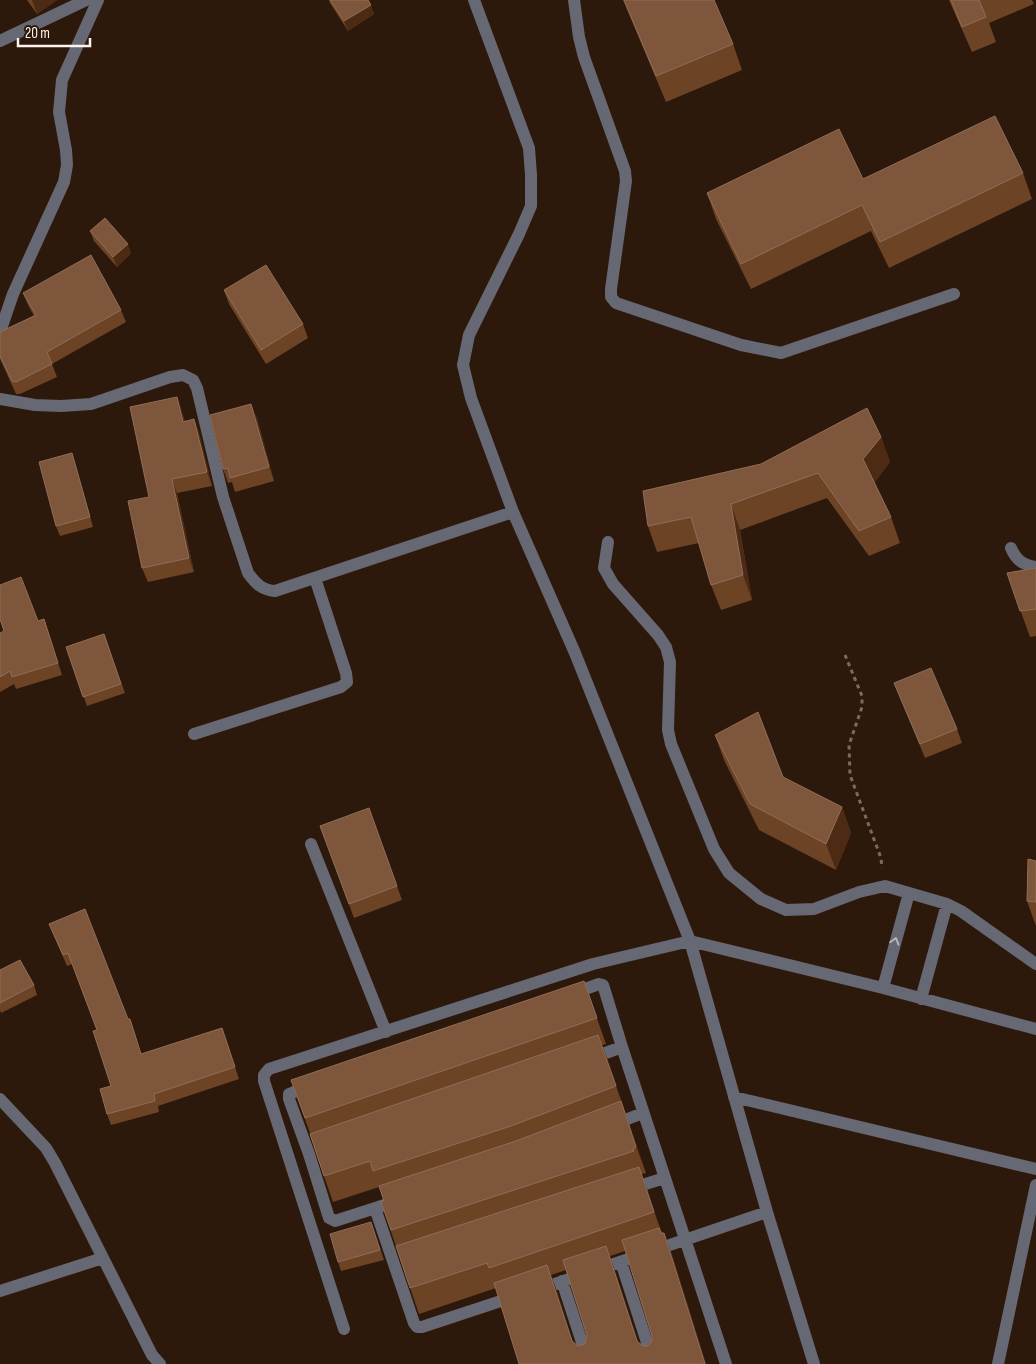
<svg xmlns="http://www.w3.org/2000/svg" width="1036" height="1364" font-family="'Sofia Sans Condensed',sans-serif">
<rect width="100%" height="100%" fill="#2d190c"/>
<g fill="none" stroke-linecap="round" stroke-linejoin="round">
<path stroke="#7c6b60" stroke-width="3" stroke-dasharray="4 4" stroke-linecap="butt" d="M845 655 862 696V707L849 745 850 775 881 858 882 868"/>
<path stroke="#666873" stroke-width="12" d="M474 0 529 148 531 175V206L519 234 469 335 463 365 471 398 513 512 575 653 690 941 767 1212 814 1364
M574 0 579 37 584 57 625 171 626 181 611 289V297L616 303 741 345 781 353 954 294
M0 41 86 0
M0 332 13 294 64 182 67 165 66 150 59 112 62 80 98 0
M0 399 35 405 61 406 91 404 170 377 183 375 193 380 197 388 223 497 248 573C256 584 262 590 275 591L513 512
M608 542 604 568 613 584 658 635 666 647 670 662 668 730 671 744 714 849 729 873 761 899 786 910 814 909 859 892 885 886 947 904 961 911 1036 964
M1011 548C1016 560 1023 565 1036 567
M194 734 341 687 347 682 346 673 315 578
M311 844 386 1032
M883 988 909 893
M571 994 599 984 603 985 604 988 622 1047 726 1364
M921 999 947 904
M589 1059 622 1047
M309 1086 289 1094V1099L309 1154 329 1218 335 1221 397 1201
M734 1097 1036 1169
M0 1099 46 1148 55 1163 152 1355 160 1364
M612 1125 643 1113
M629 1189 665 1178
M375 1208 414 1323 417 1327H422L516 1296
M621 1262 654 1364
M562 1281 589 1364
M540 1289 767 1212
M0 1291 103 1258
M344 1329 264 1081V1075L269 1069 593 964 690 941 883 988 1036 1029
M998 1364 1036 1185"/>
</g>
<path fill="#6d4326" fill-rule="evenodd" d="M27 0H57L37 14Z
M329 0H368L374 14 348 31 330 3Z
M623 0H714L733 44 742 70 666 102Z
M949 0H1032L1034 4 989 23 996 42 972 52Z
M1023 173 1032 199 889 268 871 231 751 289 716 219 707 193 863 179Z
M90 231 131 253 117 267 94 241Z
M224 290 303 324 308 338 266 364 229 304Z
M23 293 121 310 126 322 52 364 57 377 20 394H16L0 359V332L34 316 28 305Z
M177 397 182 412 185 422 194 419 199 433 212 486 177 493 194 572 148 582 142 568 149 497Z
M257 418 274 481 235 492 232 482 228 483 223 469Z
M881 437 890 462 874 483 891 517 900 543 869 556 827 498 740 530 752 600 721 610 711 585 699 543 657 552 648 526Z
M72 453 75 463 93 527 60 536 56 526Z
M1036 568V636L1030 637 1007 573Z
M38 621 48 631 62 675 16 689 14 684 0 692V633Z
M104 634 125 693 87 706 66 647Z
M894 683 957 729 962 743 925 758Z
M715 735 783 777 842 807 851 833 836 870 759 830 724 760Z
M369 808 402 900 354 918 320 826Z
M1036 861V926L1027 901Z
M49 924 142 1054 222 1028 239 1079 158 1106 159 1112 111 1125 107 1114 111 1086 97 1030 72 964 67 966Z
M0 970 34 985 37 995 1 1013 0 1010Z
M593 1007 606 1044 602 1045 646 1173 642 1174V1177L662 1233H664L673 1258 706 1364H519L496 1288 419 1314 381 1202 384 1201 379 1187 333 1202 324 1176 310 1133 291 1080ZM625 1251 652 1336V1341L648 1346H643L638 1342 610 1256ZM566 1270 587 1336 585 1344 578 1346 573 1342 551 1275Z
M371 1222 384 1260 341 1271 338 1262Z"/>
<path fill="#4d2a13" d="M32 0H57L37 14Z
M371 5 374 14 348 31 344 21Z
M128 244 131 253 117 267 113 257Z
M177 397 182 412 188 437 183 422Z
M251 404 257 418 274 481 269 467Z
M194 419 199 433 212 486 207 472Z
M881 437 890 462 873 485 863 459Z
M172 479 177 493 194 572 189 558Z
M731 504 740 530 752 600 743 575Z
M842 807 851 833 836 870 826 844Z
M598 1035 608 1060 625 1111 616 1086Z
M621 1101 630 1127 646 1173 636 1147Z
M639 1167 648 1192 663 1238 654 1212Z
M664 1233 673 1258 706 1364H705Z
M606 1246 615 1271 645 1364 637 1341Z
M547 1265 557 1291 580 1364 572 1341Z"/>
<path fill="#7d563b" stroke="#916e57" d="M330 0H368L371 5 344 21Z
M624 0H714L733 44 656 76Z
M951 0H979L986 17 962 27Z
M995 116 1023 173 880 242 862 205 741 264 707 193 839 129 863 179Z
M105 218 128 244 113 257 90 231Z
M91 255 121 310 47 352 52 364 16 382 12 381 0 356V332L36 315 23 293Z
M266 265 303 324 261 350 224 290Z
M177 397 183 422 194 419 207 472 172 479 189 558 142 568 128 501 149 497 130 407Z
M251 404 269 467 230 478 228 468 223 469 210 415Z
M867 408 881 437 863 459 891 517 859 531 818 473 731 504 743 575 711 585 691 517 648 526 643 491 761 464Z
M72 453 90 517 56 526 39 462Z
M1036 568V609L1020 611 1007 573Z
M21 577 38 621 44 619 58 663 12 677 10 671 0 677V633L4 631 0 619V585Z
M104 634 121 684 83 697 66 647Z
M931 668 957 729 920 744 894 683Z
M758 712 783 777 842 807 826 844 750 804 715 735Z
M369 808 397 886 349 904 320 826Z
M1028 859 1036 861V902L1027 901Z
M85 909 128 1019H130L141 1054 222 1028 235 1067 154 1094 155 1101 107 1114 100 1089 111 1086 93 1031 97 1030 68 953 63 955 49 924Z
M20 960 34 985 0 1003V970Z
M584 981 597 1018 305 1118 291 1080Z
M598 1035 616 1086 511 1126 373 1171 370 1161 324 1176 310 1134Z
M621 1101 636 1147 633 1149 634 1151 391 1230 381 1202 384 1201 379 1186 516 1141Z
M639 1167 654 1212 489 1268 487 1263 410 1288 396 1246Z
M371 1222 380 1250 338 1262 330 1234Z
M659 1228 661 1233H664L705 1364H519L494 1283 547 1265 572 1341 578 1346 585 1344 587 1336 563 1260 606 1246 637 1341 643 1346H648L652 1341V1336L622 1240Z"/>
<defs><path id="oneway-chevron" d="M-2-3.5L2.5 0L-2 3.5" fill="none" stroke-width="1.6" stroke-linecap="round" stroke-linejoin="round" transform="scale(1.25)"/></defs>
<use stroke="#bab4b5" href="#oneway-chevron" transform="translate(895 941) rotate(-74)"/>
<path d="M18 38v8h72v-8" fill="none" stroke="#fef2eb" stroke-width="2.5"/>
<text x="25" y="38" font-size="15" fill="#fef2eb" stroke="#2d190c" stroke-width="4" paint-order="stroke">20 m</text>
</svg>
